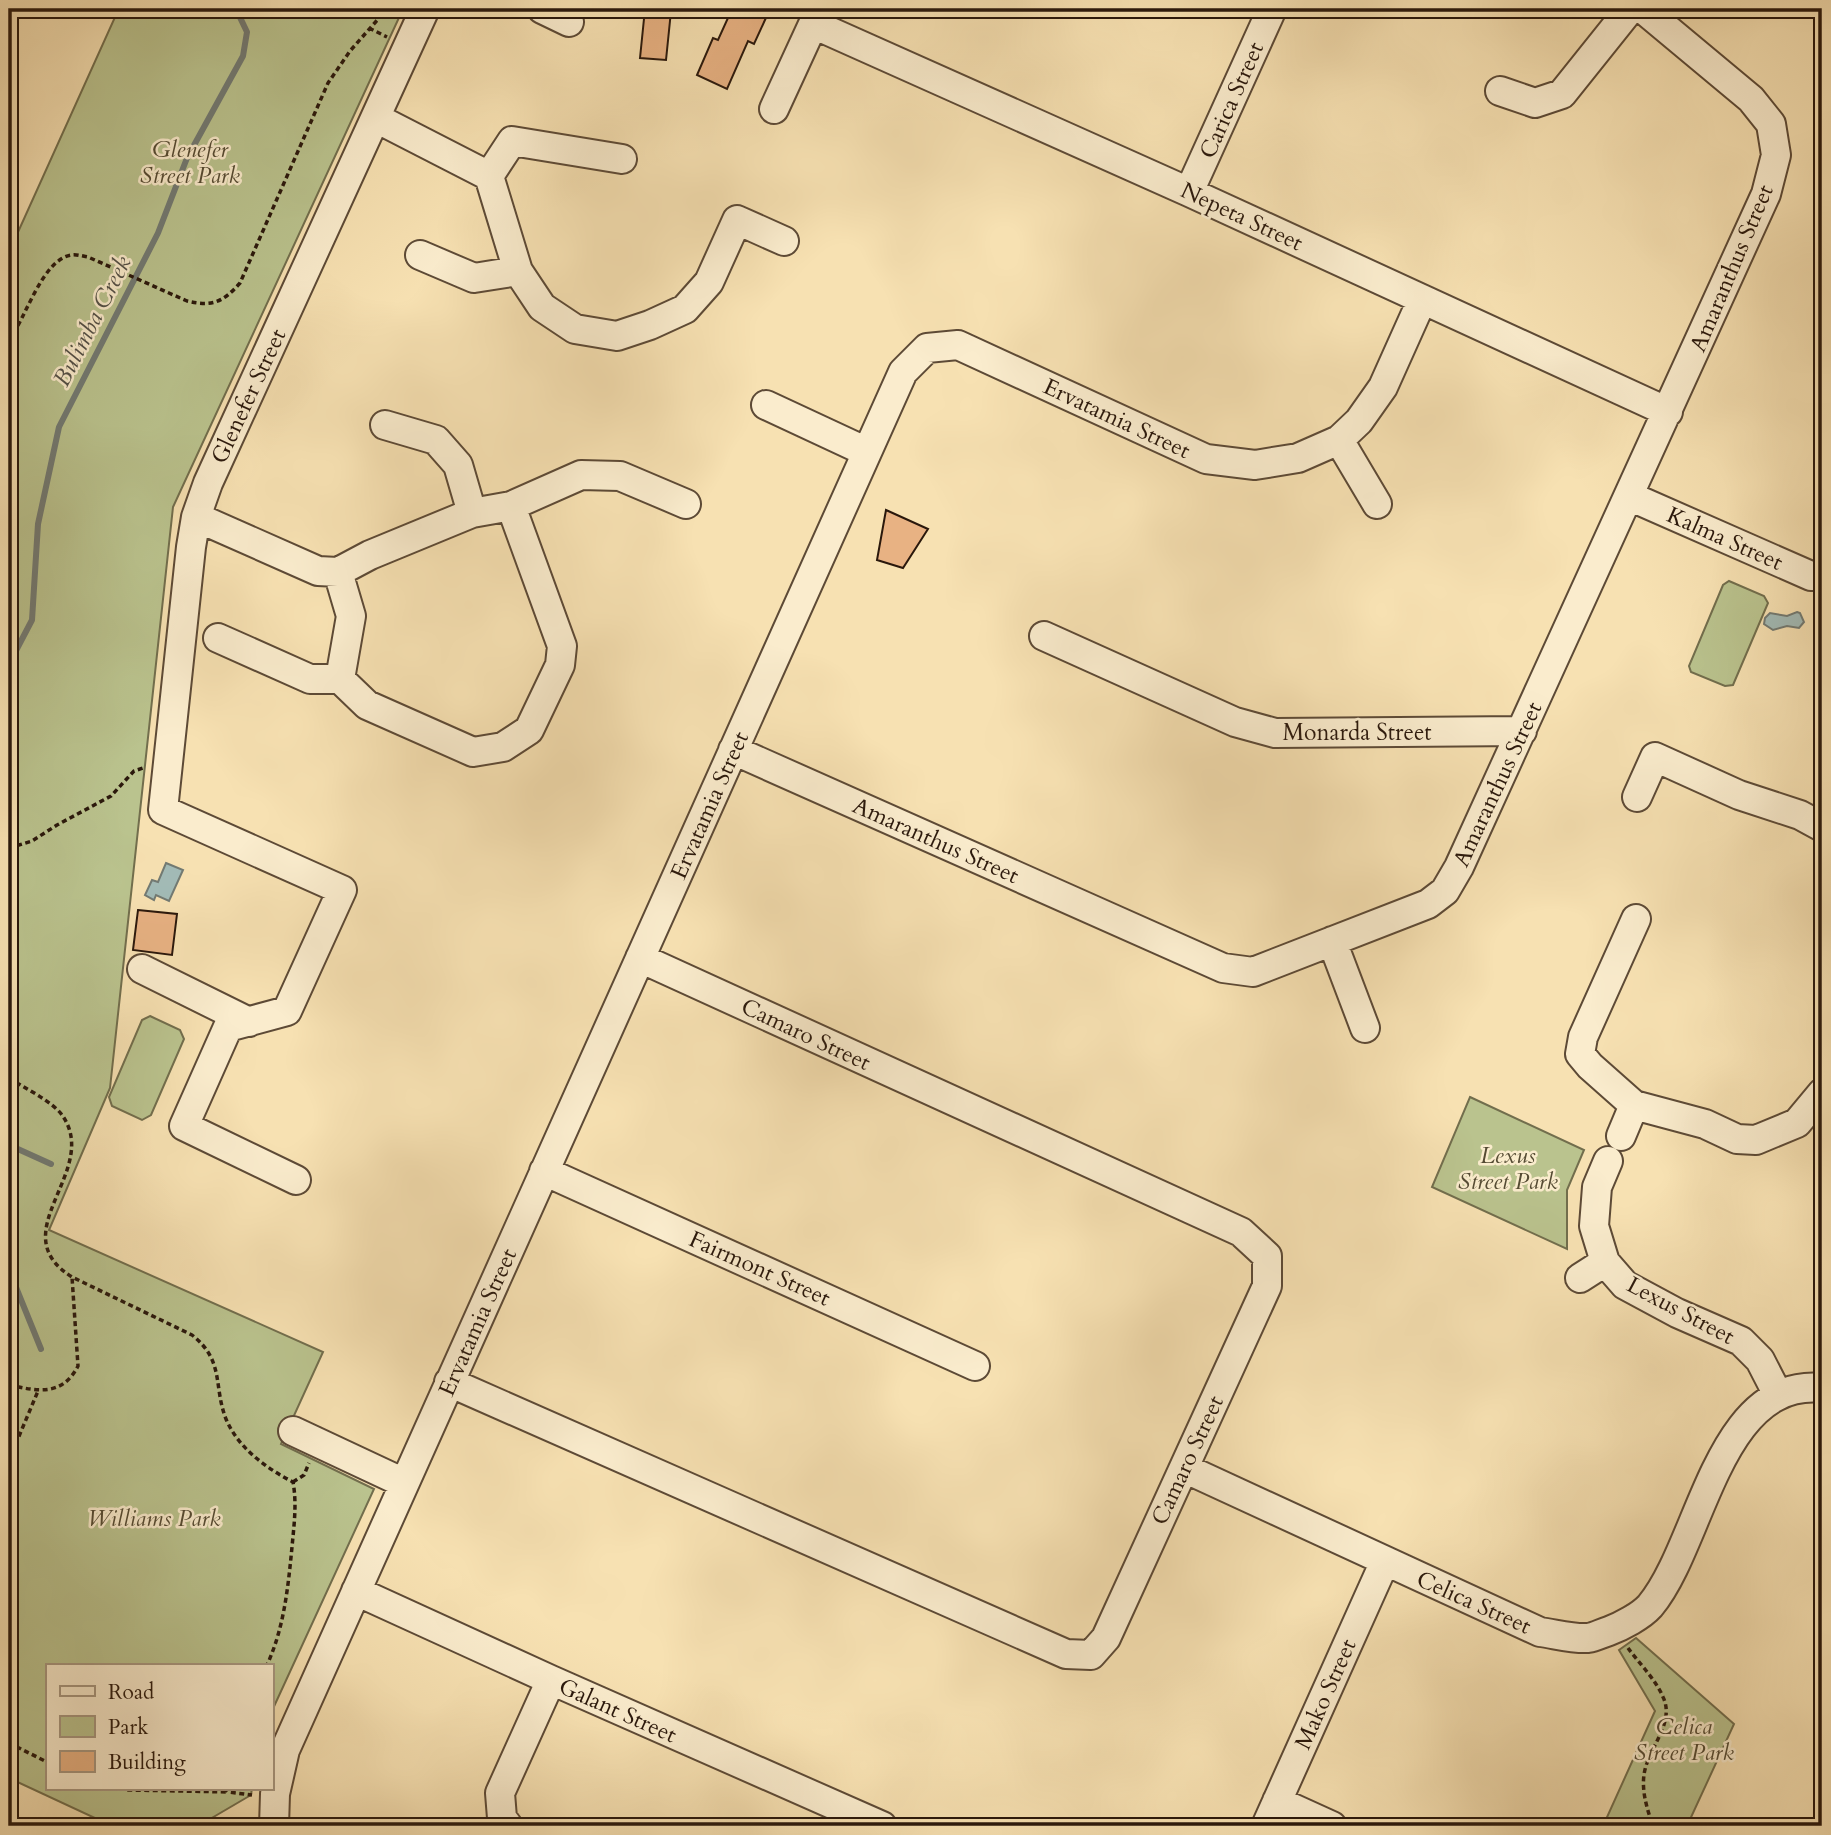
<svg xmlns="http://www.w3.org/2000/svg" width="1831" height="1835" font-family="Cardo,serif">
<rect width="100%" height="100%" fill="#f7e1b2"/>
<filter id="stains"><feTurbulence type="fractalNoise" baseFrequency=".00286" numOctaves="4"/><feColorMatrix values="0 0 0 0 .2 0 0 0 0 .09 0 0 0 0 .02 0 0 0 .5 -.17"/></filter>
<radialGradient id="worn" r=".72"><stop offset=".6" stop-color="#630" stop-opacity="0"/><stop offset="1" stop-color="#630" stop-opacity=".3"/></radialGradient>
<path fill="#bac38e" stroke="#726e4d" stroke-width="2" d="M117 9H403L173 507 110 1088 49 1230 323 1352 281 1444 374 1489 271 1713V1665H47V1788H252L251 1795 198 1826H112L9 1778V252L116 15Z
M1729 581 1764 596 1768 603 1733 685 1725 686 1691 672 1689 666 1723 585Z
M150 1016 180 1030 184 1039 151 1115 142 1120 112 1106 109 1097 142 1020Z
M1470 1097 1584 1150 1567 1190V1249L1432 1187Z
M1636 1638 1734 1724 1687 1826H1603L1655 1711 1619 1650Z"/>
<path fill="#a2bbb7" stroke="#727a73" stroke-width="2" d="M1797 612 1800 613 1804 622 1799 628 1787 626 1773 630 1764 624 1765 618 1770 613 1787 616Z
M166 863 183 870 169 901 156 895 154 900 145 895 152 880 158 882Z"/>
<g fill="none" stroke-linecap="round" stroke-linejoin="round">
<path stroke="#727a73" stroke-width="6" d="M9 664 32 620 38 524 59 427 158 233 187 158 243 56 247 32 236 9
M9 1145 51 1164
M9 1270 41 1349"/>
</g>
<path fill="#e8b283" stroke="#2a180c" stroke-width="2" d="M645 9 671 11 666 60 640 58Z
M732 9H770L754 44 748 41 727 89 697 75 713 38 718 40Z
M886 510 928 529 903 568 877 560Z
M138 910 177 914 172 955 133 950Z"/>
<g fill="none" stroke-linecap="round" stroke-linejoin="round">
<defs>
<path id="minor" d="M542 9 569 22
M813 24 1189 192 1668 412
M1500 91 1535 103 1562 94 1630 9
M774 109 820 9
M376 118 489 176 518 271 542 307 575 329 617 336 650 325 685 309 709 282 737 220 784 241
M489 176 512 141 622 159
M1189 192 1272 9
M420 255 474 278 518 271
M766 405 867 452
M385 425 436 440 458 465 472 513
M1339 440 1377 504
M1629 496 1811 576 1822 575
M196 517 318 571 338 572 370 555 472 513 511 506 581 475 620 476 686 504
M338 572 351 616 340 679
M1044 636 1235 722 1275 733 1522 731
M218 638 310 679H340L367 705 473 752 503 747 529 730 560 665 562 646 511 506
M733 750 1223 968 1253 972 1428 904 1445 891 1459 867 1766 194 1776 155 1771 124 1751 99 1643 9
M1637 797 1655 757 1739 795 1800 815 1822 827
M1636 919 1583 1037 1580 1054 1590 1066 1634 1105 1705 1124 1737 1139 1756 1140 1797 1123 1822 1093
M1332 941 1365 1028
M142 969 249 1022
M1621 1136 1634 1105
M1608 1161 1597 1187 1594 1226 1605 1262 1625 1285 1677 1313 1741 1341 1760 1360 1778 1395
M544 1171 975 1366
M296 1180 184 1126 228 1027 287 1011 342 890 163 810 191 547 196 517 208 483 425 9
M1580 1278 1605 1262
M449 1382 1066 1654 1091 1655 1106 1638 1267 1286V1256L1241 1232 640 958
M293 1431 404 1483
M1184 1468 1540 1632C1555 1634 1573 1639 1588 1638 1595 1637 1602 1633 1609 1631 1622 1626 1641 1616 1650 1606 1702 1544 1717 1378 1822 1388
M356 1591 551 1680 882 1826
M1277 1801 1332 1826
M274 1826 275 1794 285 1750 903 372 927 348 958 345 1206 459 1255 465 1298 458 1339 440 1359 421 1383 387 1422 300
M508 1826 502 1818 500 1793 551 1680
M1266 1826 1385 1561"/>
</defs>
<use href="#minor" stroke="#5d4a36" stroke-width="32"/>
<path stroke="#2a180c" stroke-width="3.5" stroke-dasharray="5 3.5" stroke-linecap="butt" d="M369 28 387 37
M9 340C26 318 42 260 71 255 76 254 82 256 88 257L187 301C213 307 223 302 240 283L328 83 350 51 387 9
M9 848 32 841 57 825 111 796 134 771 143 768
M9 1078C23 1087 53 1102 62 1115 102 1171 0 1232 72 1277L192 1335C225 1361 213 1386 226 1419 238 1448 266 1468 293 1482 297 1504 294 1525 292 1547 288 1588 284 1628 267 1665
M9 1385C37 1391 62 1397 78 1366L72 1277
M9 1460 38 1391
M293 1482 304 1475 309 1463
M1628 1648C1639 1663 1656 1680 1663 1697 1674 1720 1654 1742 1647 1763 1639 1784 1646 1806 1653 1826
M9 1743 47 1762
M119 1788 127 1790 228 1792
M224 1788 228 1792 252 1795"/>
<use href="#minor" stroke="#faeccd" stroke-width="28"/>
</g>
<g text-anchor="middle" stroke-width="5" stroke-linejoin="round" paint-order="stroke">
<g font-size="23" fill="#2a180c" stroke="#faeccd">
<text transform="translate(1231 100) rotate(-66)" y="8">Carica Street</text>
<text transform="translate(1242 216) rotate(25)" y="8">Nepeta Street</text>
<text transform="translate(1731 268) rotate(-67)" y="8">Amaranthus Street</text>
<text transform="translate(248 396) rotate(-65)" y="8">Glenefer Street</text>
<text transform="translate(1117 418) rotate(25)" y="8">Ervatamia Street</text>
<text transform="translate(1725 538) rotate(24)" y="8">Kalma Street</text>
<text x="1357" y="740">Monarda Street</text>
<text transform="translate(1497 784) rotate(-65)" y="8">Amaranthus Street</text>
<text transform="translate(709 805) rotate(-66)" y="8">Ervatamia Street</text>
<text transform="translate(936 840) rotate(24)" y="8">Amaranthus Street</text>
<text transform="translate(806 1034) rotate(25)" y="8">Camaro Street</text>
<text transform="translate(760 1268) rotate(24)" y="8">Fairmont Street</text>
<text transform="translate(1681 1310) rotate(28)" y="8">Lexus Street</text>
<text transform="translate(477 1322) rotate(-66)" y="8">Ervatamia Street</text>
<text transform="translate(1187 1460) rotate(-65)" y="8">Camaro Street</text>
<text transform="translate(1474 1602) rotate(24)" y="8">Celica Street</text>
<text transform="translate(1325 1694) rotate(-66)" y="8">Mako Street</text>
<text transform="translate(618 1710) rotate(24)" y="8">Galant Street</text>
</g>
<g font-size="23" font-style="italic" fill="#554b33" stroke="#faeccd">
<text x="190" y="157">Glenefer<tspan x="190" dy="26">Street Park</tspan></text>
<text x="1508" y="1163">Lexus<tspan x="1508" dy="26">Street Park</tspan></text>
<text x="154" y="1526">Williams Park</text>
<text x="1684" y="1734">Celica<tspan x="1684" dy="26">Street Park</tspan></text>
</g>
<g font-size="24" font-style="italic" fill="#545148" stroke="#faeccd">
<text transform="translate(92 321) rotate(-63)" y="8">Bulimba Creek</text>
</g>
</g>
<rect width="1831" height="1835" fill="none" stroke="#f7e1b2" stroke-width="35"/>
<rect x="10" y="10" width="1810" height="1814" fill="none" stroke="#2a180c" stroke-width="3.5"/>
<rect x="18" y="18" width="1796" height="1800" fill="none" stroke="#2a180c" stroke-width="2"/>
<rect x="46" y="1664" width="228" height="126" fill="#faeccd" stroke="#a79780" stroke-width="2"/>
<rect x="60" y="1686" width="35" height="10" fill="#faeccd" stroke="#a79780" stroke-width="2"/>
<text x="108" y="1699" font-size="21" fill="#2a180c">Road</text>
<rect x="60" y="1716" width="35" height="21" fill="#bac38e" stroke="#a79780" stroke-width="2"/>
<text x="108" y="1734" font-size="21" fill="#2a180c">Park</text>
<rect x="60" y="1751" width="35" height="21" fill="#e8b283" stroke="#a79780" stroke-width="2"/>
<text x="108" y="1769" font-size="21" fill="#2a180c">Building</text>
<rect width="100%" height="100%" filter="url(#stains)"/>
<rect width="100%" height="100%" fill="url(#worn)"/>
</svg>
